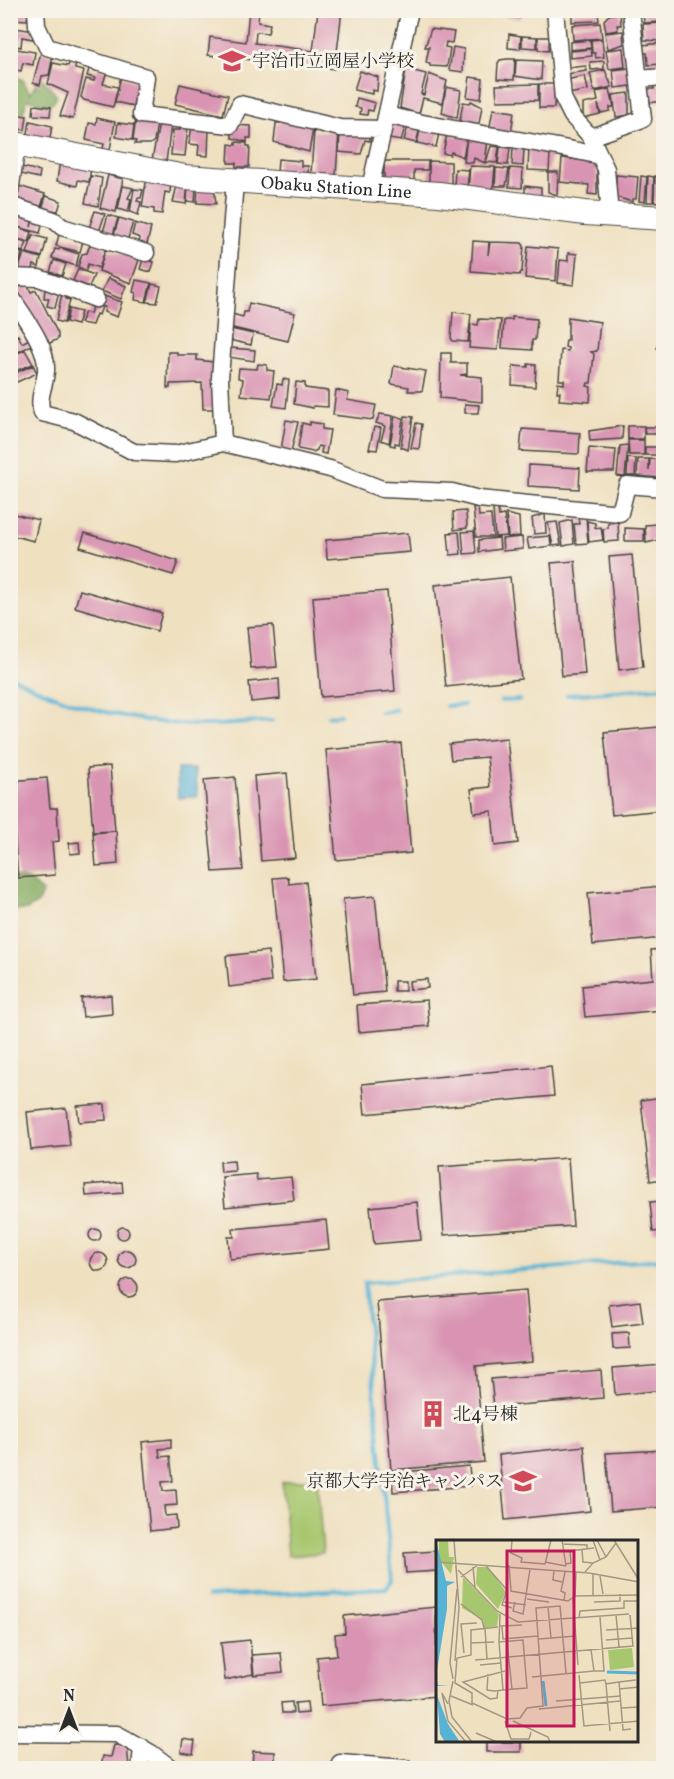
<svg xmlns="http://www.w3.org/2000/svg" width="674" height="1779" font-family="Vollkorn,'Noto Serif JP',serif">
<rect width="100%" height="100%" fill="#f7f3e8"/>
<filter id="ink" filterUnits="userSpaceOnUse"><feTurbulence type="fractalNoise" baseFrequency=".0167" numOctaves="2"/><feDisplacementMap in="SourceGraphic" scale="12" xChannelSelector="R" yChannelSelector="G"/><feConvolveMatrix kernelMatrix="1 2 1 2 8 2 1 2 1" color-interpolation-filters="sRGB"/></filter>
<filter id="wash" filterUnits="userSpaceOnUse"><feTurbulence type="fractalNoise" baseFrequency=".008" numOctaves="4" result="noise"/><feDisplacementMap in="SourceGraphic" scale="24" xChannelSelector="R" yChannelSelector="G"/><feGaussianBlur stdDeviation="1.35" result="paint"/><feColorMatrix in="noise" values="0 0 0 0 0 0 0 0 0 0 0 0 0 0 0 0 0 1.4 0 .05"/><feComposite in="paint" operator="in"/></filter>
<g filter="url(#wash)">
<rect width="100%" height="100%" fill="#efe0c0"/>
<path fill="#a7c76e" stroke="#69794c" stroke-width="1.5" d="M317 1479 323 1553 288 1556 282 1482Z"/>
<path fill="#85ac61" stroke="#586c46" stroke-width="1.5" d="M10 74 23 80 30 93 41 77 57 96 53 103 47 105 27 99 23 113 11 111Z
M11 877 28 880 42 892 38 903 27 910H11Z"/>
<path fill="#57b3d5" stroke="#416f80" stroke-width="1.5" d="M177 769H195L198 796 178 798Z"/>
<g fill="none" stroke-linecap="round" stroke-linejoin="round">
<path stroke="#57b3d5" stroke-width="4" d="M10 676C67 706 134 723 198 725 222 726 248 722 272 721
M567 695 664 687
M501 701 520 700
M446 706 464 705
M380 712 396 710
M328 716 340 715
M207 1597 386 1588 392 1580 364 1283 664 1259"/>
</g>
<g id="blocks">
<path fill="#d994b3" d="M10 10H28L27 20 10 19Z
M249 10H259L258 22 270 24 268 33 256 32 255 43 313 51 318 10H342L335 69 208 55 210 37 246 42Z
M506 10H522L520 18 505 16Z
M643 10H660L661 22 644 23Z
M598 12 599 21 572 22V13Z
M620 13 621 25H617L618 30 606 32 604 20 609 15Z
M600 23 602 38 573 40 572 25Z
M661 23 662 41 644 40 643 24Z
M10 27 34 31 33 39 22 37 21 47 10 45Z
M431 29 454 32 452 43 446 42 445 47 450 48 447 67 430 66V64L426 63 429 47H425Z
M623 31 624 44 608 49 605 33Z
M509 34 521 36 520 49 508 48Z
M522 36 537 37V48L522 47Z
M538 37H551L548 51 538 50Z
M602 39 604 57 596 58 595 53H592L591 40Z
M590 40 591 48 570 50V42Z
M661 43 663 64 648 65 647 53H644L643 45Z
M453 47 464 49 463 72 449 70Z
M10 48 35 52 33 65 23 63 21 71 10 69Z
M623 48 625 67 609 69 606 50Z
M591 49 592 56 570 58V51Z
M41 52 53 55 49 75 42 76 40 85 33 83Z
M507 59H515L514 80 497 79 498 63 500 60Z
M516 60 542 61 541 80 515 76Z
M70 61 76 62 75 69 84 71 73 119 60 116 68 93 48 84 53 63 68 66Z
M604 61V69L591 70 590 62Z
M586 66 587 71 566 74V68Z
M98 68 107 71 103 84 118 87 113 107 84 100 81 97 86 79 94 81 95 78 87 76 89 69 97 71Z
M629 68 631 86 615 88 613 70Z
M406 69 426 74 421 94 424 95 429 74 447 81 442 103 423 98 419 114 400 108Z
M605 70 612 87 594 91 590 73Z
M360 71 378 77 377 91 372 90V94L354 90Z
M121 76 139 83 133 106 115 102Z
M585 76 588 90 569 94 566 80Z
M470 77 483 79 481 99 467 97Z
M663 83V101L649 103 647 89H654V84Z
M180 84 228 95 223 115 175 104Z
M538 84V100L497 101 496 85Z
M539 84H555L554 108H539Z
M446 87 461 90 457 118 442 113Z
M610 89 614 107H610V111L601 113 598 104 600 114 583 118V104L598 101 596 92Z
M629 93V115L616 117 613 95Z
M357 98 375 103 373 111 368 110 367 115 360 114 361 108 355 107Z
M471 101 482 107 478 129 459 126 463 102 470 103Z
M34 105 51 107 50 116 33 115Z
M493 109 514 112 511 134 489 131Z
M20 115 27 116 25 130 17 129Z
M97 118 115 122 109 155 102 153 104 144 86 140 89 123 96 124Z
M136 119 157 123 154 141 150 144H135L136 141 133 140Z
M280 120 299 125 314 123 309 152 274 142 276 123H280Z
M393 120 406 124 401 141 389 139Z
M30 121 52 126 49 144 27 139Z
M118 123 134 125 132 140 116 137Z
M159 124 171 125 166 162 152 160Z
M232 125 251 126V138H247V142L232 138Z
M181 126H188L185 156 171 155 173 130H180Z
M192 126 209 127 208 156 198 155 199 145 189 144Z
M408 126 420 128 416 143 404 140Z
M421 126 439 133 436 147 417 143Z
M314 131H339L336 175 311 173Z
M340 131 370 133V141L365 140 361 154 339 152Z
M447 134 467 138 463 157 451 152 450 155 443 153Z
M467 137 488 140 485 163 474 158 473 163 464 162Z
M236 142 247 143V146H250L249 167H236V163H228L229 144 236 145Z
M491 146 499 147 497 163 486 162Z
M500 147 510 148 508 165 498 164Z
M529 147H544V153L550 154 549 171 528 170Z
M513 148 524 149 523 166 512 165Z
M579 155 590 156 589 163 597 164V195L588 194 589 185 560 182 562 158 579 160Z
M278 159 301 161V166H308V173L300 172V175L277 174Z
M60 160 91 167 89 182 78 180 77 186 57 181Z
M384 161H428V170H414V180L384 179Z
M429 161 451 162V184H429Z
M470 166 495 167 493 190 468 189Z
M22 167 40 171 39 178 21 174Z
M496 168 509 169 506 186H495Z
M510 168 523 169 522 188 509 187Z
M455 169 469 170 467 187H454Z
M548 172H558L557 195 548 192Z
M108 175 123 179 116 212 100 208Z
M616 175 638 177 636 199H632V202L616 197Z
M91 176 102 178 98 206 85 203Z
M641 176 647 177 645 202 639 201Z
M648 176 654 177 653 202H647Z
M655 176 663 177 662 202H654Z
M147 177 171 181 170 193 165 192 162 214 154 213V209L142 207Z
M178 181 188 182 186 204 173 202Z
M188 183 196 188 195 202 187 201Z
M19 186 45 194 41 207 15 199Z
M123 186 133 188 128 198 131 199 128 212 118 209Z
M198 186 214 187 216 204 197 203Z
M525 186 541 188V197L525 198Z
M134 189 143 190 141 198H138L137 201 141 202 138 215 130 212Z
M46 196 61 201 58 211 42 209Z
M95 211 105 214 99 232 89 228Z
M11 212 33 216 31 227 34 216 44 219 40 233 14 226 32 232 29 242 10 237Z
M108 215 118 218 113 235 103 232Z
M119 218 133 222 127 242 113 238Z
M135 223 151 228 146 248 138 246 140 238 132 235Z
M33 235 47 239 42 257 27 253Z
M59 235 83 241 80 252 56 246Z
M10 238 27 243 23 252 10 248Z
M473 241 489 242 488 255 490 242 522 243 524 246 522 271 519 275 471 271Z
M91 242 106 247 99 268 88 264 86 270 78 267 82 254 87 253Z
M528 246 558 249 556 281 525 278Z
M60 248 79 254 76 266 52 258 55 249 59 250Z
M10 250 22 253 18 268 15 270 10 269Z
M105 250 140 257 131 283 99 271Z
M24 253 41 258 39 267 34 265 32 272 19 268Z
M568 253 577 254 574 285 558 283 560 260 568 261Z
M143 259 154 262 151 272 140 269Z
M54 260 66 264 62 276 50 272Z
M78 269 94 275 89 287 73 281Z
M108 278 126 286 121 299 102 291Z
M136 280 151 283 146 302 135 300 136 293 133 292Z
M27 284 31 292 36 290 58 334V339L46 345 14 289Z
M152 284 161 286 157 303 147 302Z
M45 289 59 292 55 308 47 306 49 298H44Z
M62 294 67 295 66 299 70 300 64 323 56 321Z
M101 295 122 302 117 317 104 312 105 307 98 305Z
M249 303 295 313 288 341 229 327 232 314 243 317 244 312H247Z
M93 304 102 307 99 315 96 314 92 325 80 323 85 312 90 314Z
M69 309 81 312 77 325 66 322Z
M453 312 471 314 468 342 453 341 451 338Z
M512 317 537 319 535 340H532V350L502 348 504 320H512Z
M568 317 600 322 597 351 591 352 594 354 591 383H588L587 386 591 387 590 402 559 400 560 392H557L558 383 564 384V380H559L561 350 568 351V348L565 347 566 340H568Z
M479 319 501 320 498 350 469 348 471 324 478 325Z
M231 329 253 334 251 345 229 340Z
M660 329H663V348H657Z
M18 335 22 343 29 339 32 345 10 356V339Z
M230 348 255 350 254 361 228 357Z
M25 350 33 364 10 373V356Z
M168 352H177V355H197V360L214 362 215 409H203L202 383 170 384V388H167Z
M441 353H451V363H467V374L460 375 482 377V402L440 398Z
M258 364 267 365V370L274 371 271 398 241 395 243 379 238 378 239 368 257 369Z
M528 364 536 365 535 387 512 385 513 366 528 367Z
M33 365 37 373 17 382 13 374Z
M394 366 426 371 422 391H408L409 387 391 384Z
M283 379 289 380 286 408 273 406 277 384 282 385Z
M296 382 305 383V388L328 391V407L313 406V408L294 404Z
M336 390 349 393 347 400 376 405 373 420 333 415Z
M465 404 479 405 478 413H465Z
M380 414 393 416 389 443 381 440 385 426 376 423Z
M395 416 403 418 399 444 395 443V446L390 445Z
M405 416 413 417 408 450 401 447Z
M286 420 298 422 291 452 281 450Z
M310 422 322 424V429L330 430 326 454 321 453 322 447 318 446 317 450 313 452 298 449 302 423 310 425Z
M416 423 422 424 419 449 411 448Z
M623 426 622 439 590 441 589 431Z
M628 426H644V439H628Z
M374 427 381 428 377 450 369 449Z
M644 427H663V434H645Z
M522 429 580 433 579 454 520 451Z
M628 440H644V455H629Z
M628 445 625 477 617 476 620 446Z
M645 447H663V455H645Z
M589 448 616 450 614 472H587Z
M628 458 636 459 635 476H627Z
M638 459H649V471L650 459 663 460 662 478 637 476Z
M529 465 580 468 579 489 528 486Z
M473 507H478L479 516 491 515 493 537H476Z
M493 509H498L499 516 504 515 507 536 495 537Z
M466 511 467 528 454 530 453 512Z
M10 513 39 520 34 541 10 535Z
M506 514 519 517 520 536 508 537Z
M545 514 546 533 534 534 532 518Z
M586 516 588 543 576 544 574 524H579L578 517Z
M572 520 574 544 563 546 560 523Z
M587 521 595 523V528L601 527 603 540 589 542Z
M557 522 561 545 553 546 548 523Z
M618 522 619 541 604 542 603 529 608 528V523Z
M658 524 659 540 646 543 645 525Z
M625 528 644 529V541H625Z
M474 531 476 553 464 554 462 532Z
M459 532 461 554 450 555 448 533Z
M85 533 178 561 173 575 80 547Z
M408 533 410 552 327 559 326 540Z
M550 536 551 546 529 549 527 538Z
M522 537 523 549 503 551 502 539Z
M499 538 500 549 479 552V540Z
M632 555 643 667 619 670 609 557Z
M575 561 585 674 562 676 551 563Z
M510 577 521 679 446 687 435 585Z
M80 590 162 613 157 631 75 607Z
M387 591 395 691 321 697 313 597Z
M273 625 277 667 251 669 247 627Z
M279 679 280 699 251 702 249 682Z
M659 727 663 810 612 815 604 732Z
M507 738 518 843 495 846 492 811 474 813 471 789 490 787 487 757 451 760 449 744Z
M401 743 411 853 336 860 326 750Z
M110 766 115 831 93 832 88 768Z
M287 773 295 858 261 861 254 776Z
M235 777 243 870 213 872 204 780Z
M47 778 50 808H57L59 841 52 842 55 875 18 878 10 781Z
M116 831 118 864 96 866 93 833Z
M79 842 80 853 70 854 69 843Z
M288 877 289 884 306 882 316 979 283 982 273 878Z
M663 886V938L593 945 588 893Z
M375 896 385 992 353 995 343 899Z
M663 949V1010L585 1017 582 986 653 979 651 950Z
M268 951 271 982 229 987 226 956Z
M427 979 428 988 410 990 409 981Z
M394 981H405V991H394Z
M111 995 112 1014 83 1017 81 998Z
M427 1000 429 1026 359 1032 357 1005Z
M551 1066 554 1096 365 1114 362 1084Z
M663 1097V1179L650 1181 641 1100Z
M105 1104 106 1120 79 1122 77 1106Z
M66 1108 70 1146 31 1150 27 1112Z
M568 1158 573 1226 444 1235 439 1167Z
M234 1161 235 1171 221 1172 220 1162Z
M256 1174 257 1180 291 1177 294 1200 225 1207 222 1177Z
M122 1182 123 1193 86 1196 85 1185Z
M663 1201V1231L653 1232 650 1202Z
M417 1202 421 1240 374 1244 370 1207Z
M326 1220 329 1249 230 1259 228 1237H234L233 1229Z
M117 1233a6 6 0 1 1 12 0a6 6 0 1 1-12 0Z
M89 1235a6 6 0 1 1 12 0a6 6 0 1 1-12 0Z
M118 1259a9 9 0 1 1 18 0a9 9 0 1 1-18 0Z
M90 1262a9 9 0 1 1 18 0a9 9 0 1 1-18 0Z
M120 1288a9 9 0 1 1 18 0a9 9 0 1 1-18 0Z
M526 1290 532 1361 476 1366 484 1462 391 1470 377 1302Z
M640 1301 643 1323 612 1327 609 1305Z
M629 1333 630 1348 613 1349 612 1334Z
M663 1364V1390L615 1395 613 1368Z
M601 1370 603 1398 494 1407 491 1379Z
M171 1439V1448L159 1449 160 1457 170 1456 173 1481 162 1482 163 1491 176 1490 177 1505 164 1506 165 1516 176 1515 177 1528 150 1531 142 1442Z
M584 1446 590 1511 505 1520 499 1455Z
M663 1450V1507L611 1511 606 1453Z
M469 1466 471 1486 393 1492 392 1473Z
M437 1551V1571L406 1573 404 1553Z
M436 1607 437 1696 321 1706 317 1657 337 1655 335 1634 345 1633 344 1616Z
M250 1640 253 1674 225 1680 221 1643Z
M281 1653 283 1672 254 1675 252 1655Z
M292 1702 293 1713H282L281 1703Z
M307 1702 308 1713 296 1714 295 1703Z
M183 1739 195 1741 193 1754 181 1752Z
M486 1742H521V1752H486Z
M114 1745 127 1746 129 1767 108 1765 119 1768H101L103 1756 111 1757Z
M253 1751 275 1752V1768H252Z"/>
</g>
</g>
<g filter="url(#ink)">
<use href="#blocks" fill-opacity="0" stroke="#484641" stroke-width="1.5"/>
<g fill="none" stroke-linecap="round" stroke-linejoin="round">
<defs>
<path id="street" d="M36 10 37 26 47 47 146 77 141 115 230 125 240 104 340 128 383 129
M555 10 563 98 572 116 591 137 606 169 610 215
M639 79 664 77
M387 115C457 133 529 139 600 156
M591 137 643 119 631 10
M370 188 410 10
M10 192 17 144
M10 205 54 220 62 227 146 253
M10 277 39 278 96 299
M10 295C23 316 48 346 46 371 45 386 37 398 42 413L74 421 134 452 175 454 223 443 330 469 382 489 452 492 479 499 620 513 627 485 664 488
M223 443 220 378 235 181
M10 1733 117 1734 151 1753 171 1768
M340 1763 405 1768
M140 1768 142 1747"/>
<g id="secondary">
<path id="s1" d="M10 143 185 177 439 194 585 213 664 218"/>
</g>
</defs>
<use href="#street" stroke="#484641" stroke-width="19"/>
<use href="#secondary" stroke="#484641" stroke-width="26"/>
<use href="#street" stroke="#fff" stroke-width="16"/>
<use href="#secondary" stroke="#fff" stroke-width="24"/>
</g>
</g>
<defs>
<symbol id="school-bare" viewBox="-9 -9 18 18"><path d="M0-5L7-2L0 1L-7-2ZM-4 1L0 2.5L4 1V4Q0 6-4 4Z" fill="#d1495b" stroke="#f7f3e8" stroke-width="2.5" paint-order="stroke"/></symbol>
<symbol id="building-bare" viewBox="-9 -9 18 18"><path d="M-4-6H4V6H1V3H-1V6H-4ZM-2.5-4.3h1.7v1.8h-1.7ZM.8-4.3h1.7v1.8H.8ZM-2.5-1h1.7V.8h-1.7ZM.8-1h1.7V.8H.8Z" fill="#d1495b" stroke="#f7f3e8" stroke-width="2.5" paint-order="stroke"/></symbol>
<symbol id="university-bare" viewBox="-9 -9 18 18"><path d="M0-5L7-2L0 1L-7-2ZM-4 1L0 2.5L4 1V4Q0 6-4 4Z" fill="#d1495b" stroke="#f7f3e8" stroke-width="2.5" paint-order="stroke"/></symbol>
</defs>
<g fill-rule="evenodd">
<use href="#school-bare" x="213" y="42" width="38" height="38"/>
<use href="#building-bare" x="414" y="1395" width="38" height="38"/>
<use href="#university-bare" x="504" y="1462" width="38" height="38"/>
</g>
<g text-anchor="middle" stroke-width="6" stroke-linejoin="round" paint-order="stroke">
<g font-size="18" fill="#2b2b2b" stroke="#f7f3e8" text-anchor="start">
<text x="252" y="67">宇治市立岡屋小学校</text>
<text x="453" y="1420">北4号棟</text>
<text x="503" y="1487" text-anchor="end">京都大学宇治キャンパス</text>
</g>
<g font-size="18" fill="#2b2b2b" stroke="#f7f3e8">
<text dy="6" stroke="none"><textPath href="#s1" startOffset="330">Obaku Station Line</textPath></text>
</g>
</g>
<g transform="translate(436 1540)">
<rect width="202" height="202" fill="#efe0c0"/>
<path d="M3 0H12L13 17H18L15 34 3 19ZM41 27H52L70 52 62 69 40 44ZM27 37 63 74 61 86 48 88 47 80 26 68ZM196 108 198 127 174 130 172 110Z" fill="#a7c76e"/>
<path d="M0 0 10 41 19 42 11 46V69L0 136ZM0 140 2 145 12 146H1V155L12 184 24 202H9L4 194Z" fill="#57b3d5"/>
<path fill="none" stroke="#57b3d5" stroke-width="3" d="M171 132 203 133M107 141 110 166"/>
<path fill="none" stroke="#a19884" stroke-width="1.5" d="M18 0 23 67 19 121M76 0 75 13 86 18 85 22 109 24M126 0 130 26M157 0 164 20M161 0 170 17M178 0 203 40M126 4 151 5V9M146 10 147 22 157 23M0 22 153 33 203 42M109 22 130 26M109 24 115 0M129 24 135 23 134 11 158 8M73 25 75 51 132 61 139 56M50 26 71 50 66 65 76 68M37 27 39 48M22 30 61 71 82 82 193 74M118 30 117 40 126 42M140 32 139 56 203 55M149 32 157 23 170 17 180 3M157 34V55M164 36 167 54M25 37 42 25M91 59 113 62M137 59 142 125M128 61 129 53 125 51 129 32M68 62 90 65M79 62 77 71 87 74 94 29M158 62 184 61V54M25 64 46 80 48 88M112 67 115 98M180 75 183 107M143 79 144 71 188 68V61H203M64 86 86 85M66 86 67 99 102 96M62 87 35 90V115L21 118 19 143 36 153V163L71 179 84 178 91 168 107 166 100 68 124 66 130 133M49 88 51 119M170 90 203 88M103 99 140 96M170 100 196 98M63 102 64 74M71 102 76 149M35 103 58 102M155 110 158 131H168L164 77M28 113 25 84 41 83M39 120 197 106 194 75M44 125 65 123M52 134 51 150 59 151 67 150 91 148 87 100 63 102 67 150M143 135 148 186 203 181M96 137 158 131M17 139 14 123 21 49M17 141 13 161 16 177 36 202M144 143 169 140 170 144M183 149 203 147M62 150 61 158 54 159 27 142 69 131M15 156 37 165M120 161 185 156M12 164 6 153 12 181 30 202M185 168 203 167M103 169 184 161M69 181 75 199H93L95 192M77 181 112 197 114 202M195 189 187 190 183 142 200 140M174 191 170 144 183 142M40 193 61 202"/>
<path fill="#c2185b" fill-opacity="0.15" stroke="#c2185b" stroke-width="3" d="M71 11H138V186H71Z"/>
<rect width="202" height="202" fill="none" stroke="#2b2b2b" stroke-width="3"/>
</g>
<rect width="674" height="1779" fill="none" stroke="#f7f3e8" stroke-width="36"/>
<g transform="translate(69 1710)" stroke="#f7f3e8" stroke-width="4.5" paint-order="stroke">
<path d="M0-4.5L10 22L0 15L-10 22Z" fill="#2b2b2b"/>
<text y="-9" font-size="16" font-weight="bold" text-anchor="middle" fill="#2b2b2b">N</text>
</g>
</svg>
